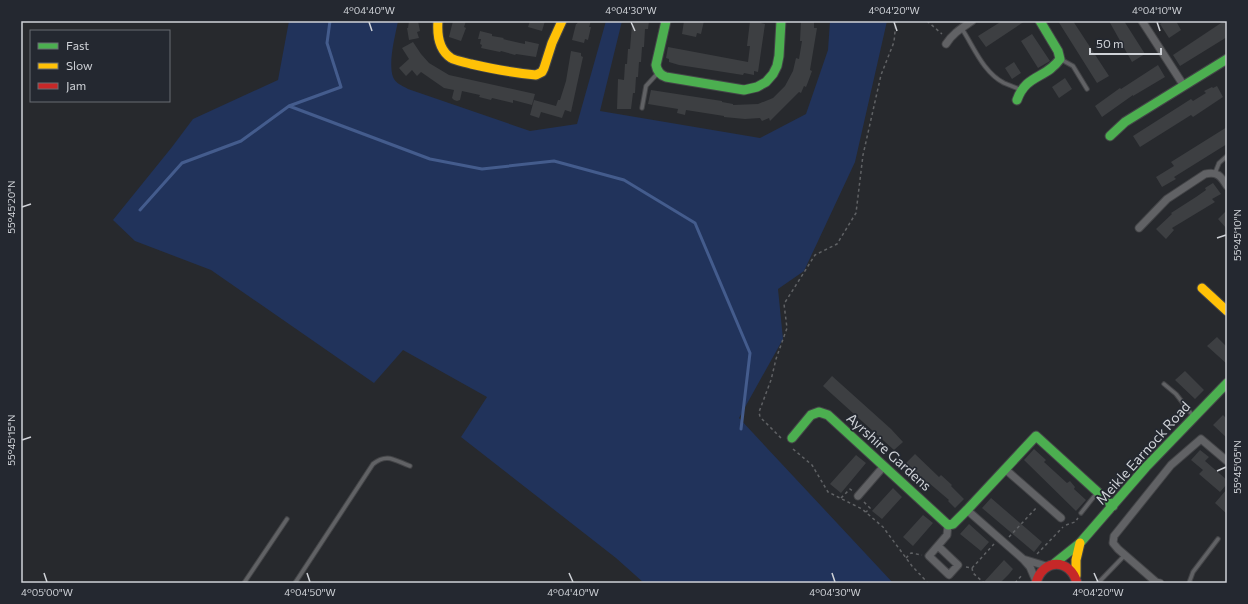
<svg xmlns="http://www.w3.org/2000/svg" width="1248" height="604" font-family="Commissioner,sans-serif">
<rect width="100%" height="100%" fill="#27292d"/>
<path fill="#21335b" d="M289 21H398C395 37 388 62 393 77 395 83 403 86 408 89L530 131 577 124 606 21H622L600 111 760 138 806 114 828 50 830 21H887L855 162 804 271 778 289 783 339 739 418 893 583H644L616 558 461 437 487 397 403 350 374 383 211 270 135 241 113 220 172 147 193 119 278 80Z"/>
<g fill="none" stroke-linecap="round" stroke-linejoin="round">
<path stroke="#445c8d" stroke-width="3" d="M330 21 327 43 341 87 289 106 430 159 482 169 554 161 624 180 695 223 750 353 741 429
M140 210 182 163 241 141 289 106"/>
</g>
<path fill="#3d3f42" d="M409 21H418L420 31 417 32 419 38 409 40 407 28H408Z
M453 21H466L464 27 466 28 461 41 449 37Z
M530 21H545L542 31 528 27Z
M578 21H591L589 27H591L588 40 585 39 584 43 572 40 576 24H577Z
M634 21H649L648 29H645L644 47H642L641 62H639L638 77H636L635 93H633L631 109H617L618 79 624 80 625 64H627L628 49H630L632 24H633Z
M684 21H704L701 34 697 33 696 37 682 34Z
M750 21H762L761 23 765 24 758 72 754 71V75L744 73 743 75 679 65 669 62V59L666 58 668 47 748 62 750 46H747Z
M801 21H814V28H817L810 70 812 71 808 82 806 87 804 86 801 93 799 92 770 121 769 118 762 121 760 118 745 119 724 117V116L686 110 685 115 677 113 678 109 648 104 651 90 722 101V102L733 104V105L758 104 773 98 785 86 793 71 796 58 799 59 802 41H800Z
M1002 21H1025L986 47 978 36Z
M1058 21H1073L1109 76 1097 83Z
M1109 21H1124L1145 54 1132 62Z
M1164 21H1176L1181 30 1169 38 1160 24Z
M1224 21H1227V37L1180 66 1173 55Z
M480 31 492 34V36L504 38 503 39 520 43 525 44V41L539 44 536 57 516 54 515 55 501 51 500 52 481 48 482 45 480 44 481 39H478Z
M1032 34 1050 61 1038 68 1021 41Z
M413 42 421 54 429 63 449 75 535 94 532 105 513 100V103L492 98 491 100 479 97 480 95 462 91 460 100 457 101 454 100 452 98 454 90 444 88 421 72 417 76 412 70 406 76 399 68 409 59 402 48Z
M571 51 581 53V56L583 57 571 112 565 110 562 118 541 112 539 118 530 115 534 100 556 106 558 100H560L566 81Z
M1014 62 1021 73 1012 79 1005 68Z
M1158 65 1165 77 1133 96V95L1102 117 1095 106 1120 88 1121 89Z
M1065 78 1072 89 1059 98 1052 87Z
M1217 86 1223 97 1193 117 1191 115 1140 147 1133 136 1191 99 1193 101 1206 93 1204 91 1212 87 1213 88Z
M1227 127V144L1174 177 1176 179 1162 187 1156 177 1174 166 1171 162Z
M1213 183 1221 194 1212 199 1215 202 1172 228 1174 230 1166 239 1156 229 1172 214 1171 213 1196 197 1206 190 1205 188Z
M1227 210V229L1218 219Z
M1217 337 1227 347V364L1207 346Z
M1185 371 1204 390 1195 399 1175 380Z
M832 376 891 429 903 442 894 450 823 386Z
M1223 415 1227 419V438L1213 425Z
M1034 449 1046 460 1044 462 1067 483 1070 481 1075 487 1074 489 1086 500 1076 511 1024 460Z
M1200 450 1209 457 1205 461 1227 480V484L1220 492 1199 474 1203 470 1191 460Z
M915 454 939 477 941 475 952 485 951 486 964 499 955 508 948 501 949 500 929 483 928 484 906 463Z
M856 455 866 463 841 493 830 484Z
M893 488 902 497 882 519 872 511Z
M1227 489V514L1215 503Z
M991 498 1042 542 1034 552 982 508Z
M923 515 933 523 913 546 903 537Z
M969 524 989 542 981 551 960 534Z
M1004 560 1013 569 1009 574 1000 583H983Z"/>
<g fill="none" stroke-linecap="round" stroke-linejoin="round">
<defs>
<path id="lane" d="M962 29C974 47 983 72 1004 83 1009 85 1014 87 1019 89
M1062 60 1073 66 1087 89
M642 108 646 86 657 74
M1215 173 1219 163 1227 156
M1164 384 1176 394 1193 416
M1081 513 1096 494
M244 583 287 519
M295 583 373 464C387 453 394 460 410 466
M1098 583 1125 555
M1189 583 1193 572 1218 539"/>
<path id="street" d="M1142 21 1184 86
M946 44C953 33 962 28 972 21
M1139 228 1167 199 1205 174C1217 171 1221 176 1227 186
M1005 469 1061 518
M858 496 884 466
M967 510 1023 559 1030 567 1036 581
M938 546 958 565 949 575 929 556 947 535 948 525
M1023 559 1046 566
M1160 583 1156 582 1118 549 1113 543 1114 536 1171 465 1201 439 1227 461"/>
<path id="fast" d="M666 21 656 65C657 71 660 75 666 77L744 90 757 87 766 82 773 74 777 66 779 56 781 21
M1017 100C1026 74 1046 79 1060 59L1058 51 1040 21
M1110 136 1125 122 1227 59
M792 438 811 415 819 412 828 415 948 525 953 524 967 510 1036 436 1113 506
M1055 563 1080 543 1146 467 1227 383"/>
<path id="slow" d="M438 21C437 34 439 50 451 58 456 61 465 62 471 64 493 69 514 73 536 75L542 72 544 68 552 43 562 21
M1202 288 1227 311
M1076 576V560L1080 543"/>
<path id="jam" d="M1036 583C1043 558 1070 558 1077 583"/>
</defs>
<use href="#lane" stroke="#434447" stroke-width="5.5"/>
<use href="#street" stroke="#434447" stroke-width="9"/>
<use href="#fast" stroke="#434447" stroke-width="11"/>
<use href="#slow" stroke="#434447" stroke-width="11"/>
<use href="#jam" stroke="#434447" stroke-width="11"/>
<path stroke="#606265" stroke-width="1.5" stroke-dasharray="3 3" stroke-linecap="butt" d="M927 21 942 34
M781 438 760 417 759 412 771 380 776 359 787 328 784 304 815 255 837 244 856 213 863 155 881 75 894 42 896 21
M793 449 812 465 828 492 862 509 883 527 912 566 928 583
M841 498 850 489 853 491
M864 502 870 508 866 512
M1066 525 1075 522 1078 518
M1009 537 1037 507
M1037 554 1063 527
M906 558 911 553 922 555
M966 567 972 568 994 544
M972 568 973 573 984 583
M1015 583 1023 574"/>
<use href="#lane" stroke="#616265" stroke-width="3.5"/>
<use href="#street" stroke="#616265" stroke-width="7"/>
<use href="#fast" stroke="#4caf50" stroke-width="9"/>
<use href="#slow" stroke="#ffc107" stroke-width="9"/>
<use href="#jam" stroke="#c62828" stroke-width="9"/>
</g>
<path fill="none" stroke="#cfd2d7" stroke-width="1.5" d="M369 22 372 31M631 22 635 31M894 22 897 31M1157 22 1160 31M22 207 31 204M1217 238 1226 235M22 440 31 437M1217 471 1226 467M44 573 47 582M307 573 310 582M569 573 573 582M832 573 835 582M1094 573 1098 582"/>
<g text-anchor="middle" stroke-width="3.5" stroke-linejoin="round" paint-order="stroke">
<g font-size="14" fill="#cfd2d7" stroke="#242830">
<text transform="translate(889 452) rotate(42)" y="5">Ayrshire Gardens</text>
<text transform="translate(1143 453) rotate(-48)" y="5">Meikle Earnock Road</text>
</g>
</g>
<rect width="1248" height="604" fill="none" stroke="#242830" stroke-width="44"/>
<rect x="30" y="30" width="140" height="72" fill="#242830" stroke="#686c73"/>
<rect x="38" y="43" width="20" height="6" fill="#4caf50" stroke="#686c73"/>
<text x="66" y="50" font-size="12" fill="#cfd2d7">Fast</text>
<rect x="38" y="63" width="20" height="6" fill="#ffc107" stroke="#686c73"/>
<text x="66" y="70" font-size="12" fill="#cfd2d7">Slow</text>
<rect x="38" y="83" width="20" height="6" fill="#c62828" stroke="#686c73"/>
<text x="66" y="90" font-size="12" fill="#cfd2d7">Jam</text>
<path d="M1090 48v6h71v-6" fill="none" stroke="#cfd2d7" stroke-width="2"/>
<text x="1096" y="48" font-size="12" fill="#cfd2d7" stroke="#242830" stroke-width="3" paint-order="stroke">50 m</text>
<rect x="22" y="22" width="1204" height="560" fill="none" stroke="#cfd2d7" stroke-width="1.5"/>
<g font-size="10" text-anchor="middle" fill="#cfd2d7">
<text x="369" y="14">4°04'40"W</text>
<text x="631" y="14">4°04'30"W</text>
<text x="894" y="14">4°04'20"W</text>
<text x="1157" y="14">4°04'10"W</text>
<text transform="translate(11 207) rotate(-90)" y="4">55°45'20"N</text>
<text transform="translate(1237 235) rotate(-90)" y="4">55°45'10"N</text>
<text transform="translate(11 440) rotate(-90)" y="4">55°45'15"N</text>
<text transform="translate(1237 467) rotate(-90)" y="4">55°45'05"N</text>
<text x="47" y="596">4°05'00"W</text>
<text x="310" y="596">4°04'50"W</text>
<text x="573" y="596">4°04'40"W</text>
<text x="835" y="596">4°04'30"W</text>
<text x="1098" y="596">4°04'20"W</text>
</g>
</svg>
